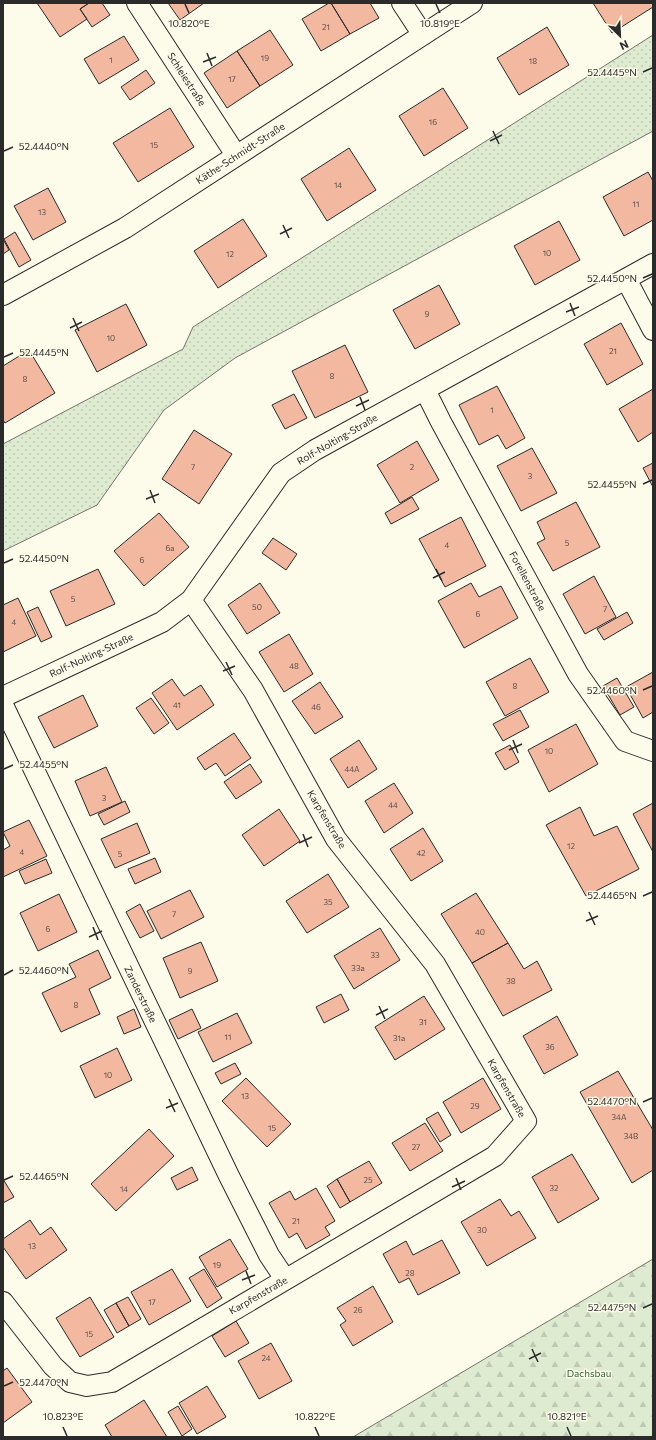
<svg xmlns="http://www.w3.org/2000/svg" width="656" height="1440" font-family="Commissioner,sans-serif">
<defs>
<pattern id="grass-dots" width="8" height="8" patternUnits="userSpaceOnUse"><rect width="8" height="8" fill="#deebd1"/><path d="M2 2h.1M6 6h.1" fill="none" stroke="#bfcab4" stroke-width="1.8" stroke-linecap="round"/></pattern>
<pattern id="forest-firs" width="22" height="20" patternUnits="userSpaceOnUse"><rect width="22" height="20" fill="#deebd1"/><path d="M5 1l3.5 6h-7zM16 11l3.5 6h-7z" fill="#bfcab4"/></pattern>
</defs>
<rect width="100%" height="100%" fill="#fdfbea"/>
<path fill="url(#grass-dots)" stroke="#74746e" d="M653 35V131L235 358 164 410 97 505 3 551V444L183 349 193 327Z"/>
<path fill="url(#forest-firs)" stroke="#74746e" d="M653 1259V1437H353Z"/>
<path fill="#f2b8a0" stroke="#2b2b2b" d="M37 3H89L80 9 87 19 60 37Z
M89 3H102L110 15 92 27 80 9Z
M168 3H204L180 20Z
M329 3H331L350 34 321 51 302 19Z
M331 3H370L379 18 350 34Z
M593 3H653V7L612 33Z
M547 27 569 65 519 95 497 58Z
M270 30 293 65 260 86 237 51Z
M124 36 139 60 99 84 84 59Z
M237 51 260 86 227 108 204 73Z
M146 70 155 83 130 100 121 87Z
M443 88 468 128 424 156 399 116Z
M170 108 194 147 138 182 113 143Z
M349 148 376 190 327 221 301 179Z
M648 172 653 181V220L624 236 603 197Z
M48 188 66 222 33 240 14 206Z
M243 219 267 256 218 288 194 251Z
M559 221 580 260 535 285 514 246Z
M15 232 31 260 19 267 4 239Z
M3 239 9 250 3 254Z
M439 285 460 324 415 349 393 310Z
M126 304 147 345 97 372 75 330Z
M621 323 643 364 607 385 584 344Z
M345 345 368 392 315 418 292 371Z
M29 350 55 393 5 423 3 420V366Z
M497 386 525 438 506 449 498 435 479 445 459 405Z
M653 389V432L638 442 619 409Z
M294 394 307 418 285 429 272 405Z
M194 430 232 454 199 504 162 479Z
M417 441 439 480 400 503 377 465Z
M532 448 557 493 521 511 497 466Z
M653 463V487L643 468Z
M412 497 419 509 391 524 385 513Z
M576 502 600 547 553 571 537 543 545 539 537 522Z
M159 513 189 547 144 586 114 551Z
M461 517 486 566 445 587 419 539Z
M273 538 297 554 286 570 262 553Z
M98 569 115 604 66 626 50 591Z
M594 576 616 617 585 634 563 594Z
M260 583 280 613 247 634 228 605Z
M471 583 479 597 501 586 518 618 464 648 438 601Z
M18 598 36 636 3 652V605Z
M38 607 52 637 41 642 27 612Z
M627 612 633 623 604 640 597 629Z
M289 634 313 674 284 692 259 652Z
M530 658 549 692 505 716 486 682Z
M653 672V712L643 718 626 687Z
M617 678 634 707 620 715 603 686Z
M172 679 184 696 201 685 214 705 177 730 152 693Z
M320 682 343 717 315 734 292 701Z
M83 695 98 726 54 748 38 717Z
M151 698 169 723 154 734 136 708Z
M520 710 529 727 503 741 493 724Z
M576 724 598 764 549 792 528 750Z
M234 733 251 758 225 776 216 763 205 770 197 758Z
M359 740 377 769 348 788 330 759Z
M510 745 519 762 505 770 495 753Z
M250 764 262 782 236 799 224 782Z
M106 767 122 802 90 816 75 781Z
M394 783 413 813 384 833 365 801Z
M125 801 130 812 104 825 98 814Z
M653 803V852L633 814Z
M580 807 594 836 617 826 639 869 586 896 546 825Z
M279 809 300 841 264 866 242 835Z
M29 820 47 856 3 877V850L10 846 3 832Z
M137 823 150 853 115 868 101 839Z
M423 828 443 861 411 881 390 849Z
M155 858 161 872 135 884 128 869Z
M46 859 52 873 25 884 19 871Z
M328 874 349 907 307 933 286 901Z
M190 890 204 917 161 939 147 911Z
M476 893 508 943 472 963 441 914Z
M59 894 77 932 38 951 20 913Z
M140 904 154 931 140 938 126 912Z
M380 928 400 960 354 989 334 956Z
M201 942 218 981 180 998 163 958Z
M508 943 524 969 537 961 552 990 503 1016 472 963Z
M98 950 111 978 89 989 100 1014 61 1032 42 993 76 977 69 964Z
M341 994 349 1010 324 1023 316 1007Z
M424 996 445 1029 395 1060 375 1027Z
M134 1009 141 1027 124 1034 117 1017Z
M192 1009 201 1028 178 1039 169 1020Z
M237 1013 252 1043 213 1062 198 1032Z
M557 1016 578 1055 544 1074 523 1036Z
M117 1048 132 1080 95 1098 80 1066Z
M235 1063 241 1074 221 1084 215 1073Z
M618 1071 653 1130V1170L632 1183 580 1092Z
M246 1078 291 1124 267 1147 222 1101Z
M483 1078 501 1109 461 1133 443 1102Z
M438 1112 451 1135 440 1142 426 1119Z
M425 1123 443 1151 410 1171 392 1143Z
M149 1129 174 1156 116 1211 91 1184Z
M572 1154 599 1199 558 1223 532 1177Z
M369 1161 382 1183 350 1202 337 1179Z
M192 1167 198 1180 177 1190 171 1178Z
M3 1179 14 1197 3 1203Z
M337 1179 350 1202 340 1208 327 1186Z
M316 1188 335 1221 325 1227 330 1235 306 1249 297 1233 289 1238 269 1203 290 1191 295 1200Z
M500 1199 511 1216 519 1211 536 1238 487 1266 461 1222Z
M30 1220 40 1235 51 1227 67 1250 26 1279 3 1247V1239Z
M230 1239 248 1269 217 1287 199 1257Z
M442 1240 460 1273 418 1295 409 1278 399 1283 383 1254 406 1241 413 1255Z
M172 1269 191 1301 149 1325 131 1292Z
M204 1269 222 1298 207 1308 189 1278Z
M373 1286 393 1322 353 1346 340 1325 346 1321 337 1308Z
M90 1297 114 1337 80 1357 56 1318Z
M128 1297 141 1319 129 1326 116 1303Z
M116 1303 129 1326 117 1333 104 1310Z
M236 1321 249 1343 225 1357 212 1336Z
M271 1343 292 1381 259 1399 238 1361Z
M7 1368 32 1402 3 1423V1371Z
M207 1386 226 1417 197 1434 179 1403Z
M144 1400 167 1437H112L105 1425Z
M178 1406 192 1429 182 1436 168 1412Z"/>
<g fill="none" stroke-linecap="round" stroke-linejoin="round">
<defs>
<path id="street" d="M137 3 236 155
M402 3 423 35
M626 279 653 330
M3 295 125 228 472 3
M425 390 441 422 578 674 625 741 653 751
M3 697 162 622 191 600 281 473 315 450 653 264
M3 705 229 1176 269 1255 285 1279
M3 1302 53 1366 70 1382 87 1386 112 1382 495 1156 526 1121 435 964 336 839 253 690 191 600"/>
</defs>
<use href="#street" stroke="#2b2b2b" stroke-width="22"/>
<use href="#street" stroke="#fdfbea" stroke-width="20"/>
</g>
<path fill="none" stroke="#2b2b2b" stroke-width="1.5" d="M185 4 189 13M436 4 440 13M207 53 212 66M203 62 216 57M643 72 652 68M493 131 499 144M490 141 502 135M4 151 13 147M283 225 289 238M280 234 292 228M643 278 652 274M570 303 575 316M566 312 579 307M73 318 79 331M70 328 82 322M4 357 13 353M360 397 365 410M356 406 369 400M643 484 652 480M150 490 155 503M146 499 159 494M4 563 13 559M436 569 442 581M433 578 445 572M226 662 232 675M223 671 235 666M643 690 652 686M513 740 518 753M509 750 522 744M4 769 13 765M303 834 308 847M299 843 312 837M643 896 652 892M589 912 595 925M586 921 598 916M93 927 98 940M89 937 102 931M4 975 13 970M379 1006 385 1019M376 1015 388 1009M169 1099 175 1112M643 1102 652 1098M166 1108 178 1103M456 1178 461 1190M4 1180 13 1176M452 1187 465 1181M246 1271 251 1284M242 1280 255 1275M643 1308 652 1304M532 1349 538 1362M529 1359 541 1353M4 1386 13 1382M63 1427 67 1436M315 1427 319 1436M567 1427 571 1436"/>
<g text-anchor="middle" stroke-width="3" stroke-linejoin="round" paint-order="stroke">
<g font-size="8" fill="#5d4e48">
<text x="326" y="30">21</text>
<text x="265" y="61">19</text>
<text x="111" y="63">1</text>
<text x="533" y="64">18</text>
<text x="232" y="82">17</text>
<text x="433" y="125">16</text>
<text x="154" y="148">15</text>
<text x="338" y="188">14</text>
<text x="636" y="207">11</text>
<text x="42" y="215">13</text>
<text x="547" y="256">10</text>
<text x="230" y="257">12</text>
<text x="427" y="317">9</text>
<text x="111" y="341">10</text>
<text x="613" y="354">21</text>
<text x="332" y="379">8</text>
<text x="25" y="382">8</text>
<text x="492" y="413">1</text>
<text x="193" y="470">7</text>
<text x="412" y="470">2</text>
<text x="530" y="479">3</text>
<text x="567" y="546">5</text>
<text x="447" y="548">4</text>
<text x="170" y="551">6a</text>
<text x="142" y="563">6</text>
<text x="73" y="602">5</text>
<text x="257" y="610">50</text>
<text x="605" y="612">7</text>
<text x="478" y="617">6</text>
<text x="14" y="625">4</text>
<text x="294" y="669">48</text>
<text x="515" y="689">8</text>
<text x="177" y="708">41</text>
<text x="316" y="710">46</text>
<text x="549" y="754">10</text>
<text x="352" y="772">44A</text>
<text x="104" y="801">3</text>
<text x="393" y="808">44</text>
<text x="571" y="849">12</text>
<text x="22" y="855">4</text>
<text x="421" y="856">42</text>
<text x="120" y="857">5</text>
<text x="328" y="905">35</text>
<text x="174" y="917">7</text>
<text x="48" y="932">6</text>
<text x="480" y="935">40</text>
<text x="375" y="958">33</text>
<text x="358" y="971">33a</text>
<text x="190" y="974">9</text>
<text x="511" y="984">38</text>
<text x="76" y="1008">8</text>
<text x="423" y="1025">31</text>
<text x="228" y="1040">11</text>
<text x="399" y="1041">31a</text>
<text x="550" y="1050">36</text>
<text x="108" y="1078">10</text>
<text x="245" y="1099">13</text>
<text x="475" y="1109">29</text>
<text x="619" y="1120">34A</text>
<text x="272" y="1131">15</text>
<text x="631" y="1139">34B</text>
<text x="416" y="1150">27</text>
<text x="368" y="1183">25</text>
<text x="554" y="1191">32</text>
<text x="124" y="1192">14</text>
<text x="296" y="1224">21</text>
<text x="482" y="1233">30</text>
<text x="32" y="1249">13</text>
<text x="217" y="1268">19</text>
<text x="410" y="1276">28</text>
<text x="152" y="1305">17</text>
<text x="358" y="1313">26</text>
<text x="89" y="1337">15</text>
<text x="266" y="1361">24</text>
</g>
<g font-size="10" fill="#2b2b2b" stroke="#fdfbea">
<text transform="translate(187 79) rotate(57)" y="4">Schleiestraße</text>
<text transform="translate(240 153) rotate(-33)" y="4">Käthe-Schmidt-Straße</text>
<text transform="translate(337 439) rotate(-30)" y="4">Rolf-Nolting-Straße</text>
<text transform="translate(528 581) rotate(62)" y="4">Forellenstraße</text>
<text transform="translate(91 655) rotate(-25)" y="4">Rolf-Nolting-Straße</text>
<text transform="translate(327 819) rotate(59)" y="4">Karpfenstraße</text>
<text transform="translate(141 994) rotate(64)" y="4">Zanderstraße</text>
<text transform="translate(507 1088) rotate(60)" y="4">Karpfenstraße</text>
<text transform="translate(258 1295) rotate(-30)" y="4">Karpfenstraße</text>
</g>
<g font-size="10" fill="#34623c" stroke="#fdfbea">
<text x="589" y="1377">Dachsbau</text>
</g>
</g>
<g font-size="10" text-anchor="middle" fill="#2b2b2b" stroke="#fdfbea" stroke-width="3" stroke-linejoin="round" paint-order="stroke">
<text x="189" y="27">10.820°E</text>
<text x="440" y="27">10.819°E</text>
<text x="612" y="76">52.4445°N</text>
<text x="44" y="150">52.4440°N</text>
<text x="612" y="282">52.4450°N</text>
<text x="44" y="356">52.4445°N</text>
<text x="612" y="488">52.4455°N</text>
<text x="44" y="562">52.4450°N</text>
<text x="612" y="694">52.4460°N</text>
<text x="44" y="768">52.4455°N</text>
<text x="612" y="899">52.4465°N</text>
<text x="44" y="974">52.4460°N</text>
<text x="612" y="1105">52.4470°N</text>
<text x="44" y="1180">52.4465°N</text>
<text x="612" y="1311">52.4475°N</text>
<text x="44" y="1386">52.4470°N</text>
<text x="63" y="1420">10.823°E</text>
<text x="315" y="1420">10.822°E</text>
<text x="567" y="1420">10.821°E</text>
</g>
<rect width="656" height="1440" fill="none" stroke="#2b2b2b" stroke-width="8"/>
<g transform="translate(620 36) rotate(156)" stroke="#fdfbea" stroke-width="3" paint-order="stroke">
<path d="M0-3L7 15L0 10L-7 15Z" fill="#2b2b2b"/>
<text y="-6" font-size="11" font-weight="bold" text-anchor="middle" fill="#2b2b2b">N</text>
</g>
</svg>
